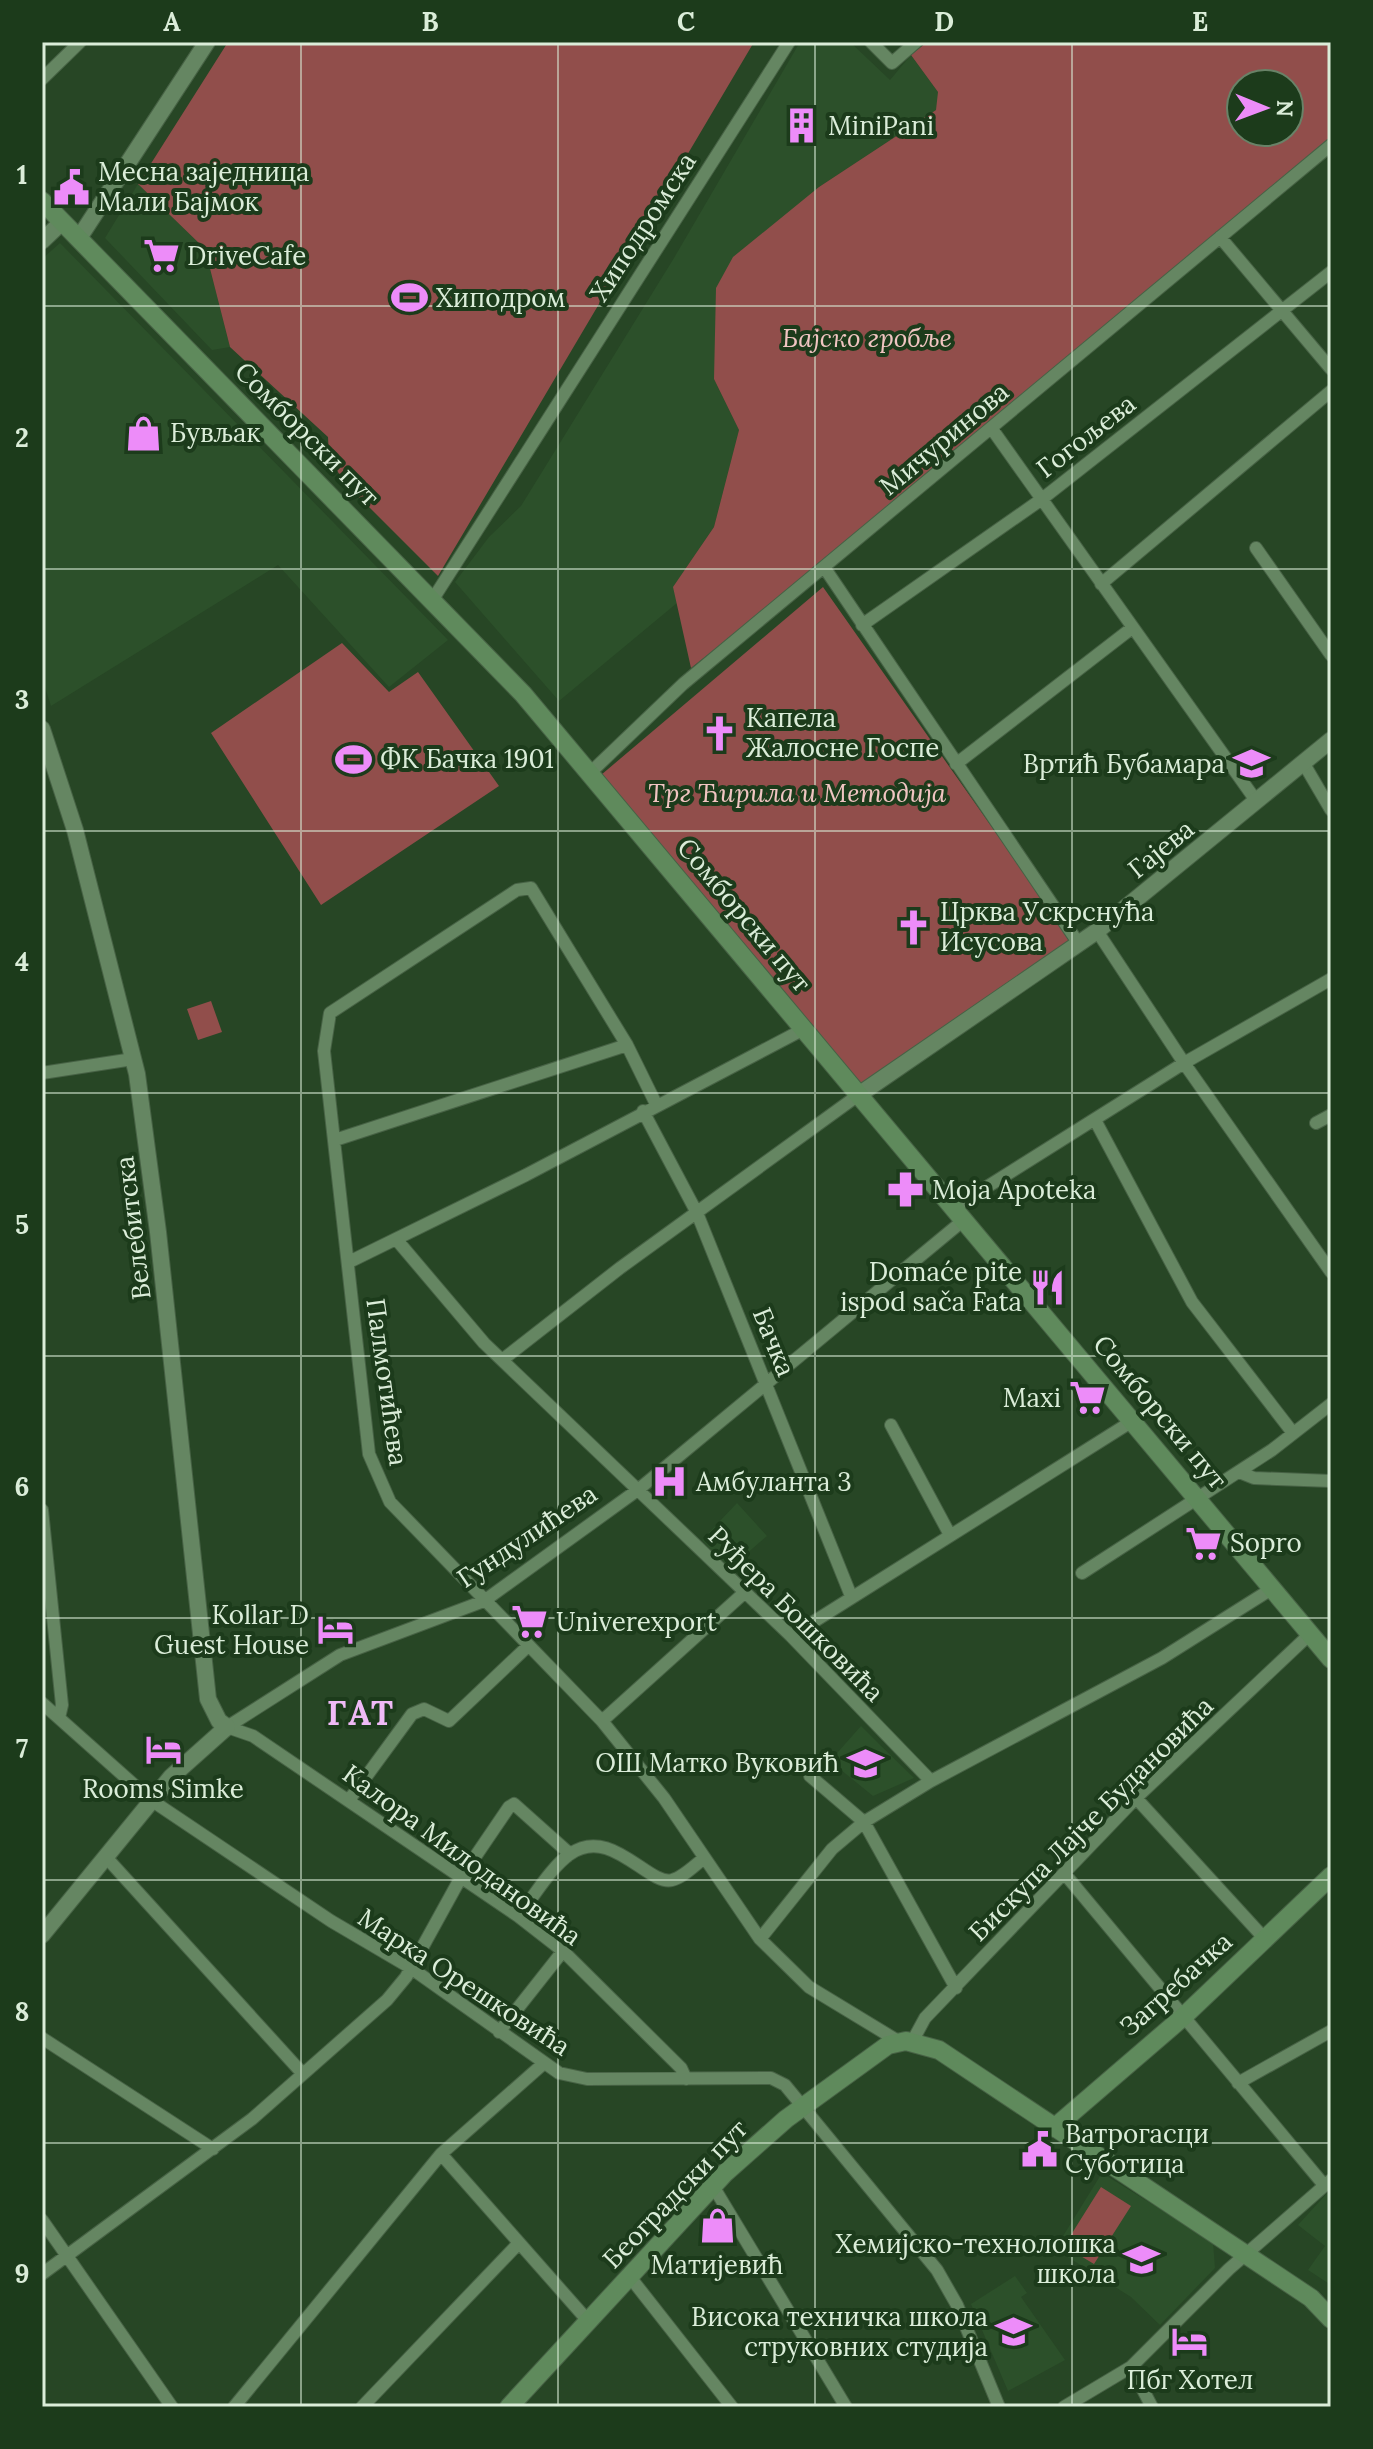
<svg xmlns="http://www.w3.org/2000/svg" width="1373" height="2449" font-family="Lora,serif">
<rect width="100%" height="100%" fill="#274625"/>
<path fill="#2c502a" d="M800 42H850L890 80 911 55 938 92 940 101 936 110 819 187 714 379 739 430 714 527 674 586 677 603 559 701 455 582 489 537 521 506 674 258Z
M138 184 205 249 230 347 212 350 105 238Z
M60 243 333 522 448 640 389 687 278 565 51 706 42 678V259Z
M737 1503 767 1536 729 1569 702 1540Z
M861 1726 877 1742 914 1778 873 1796 830 1761Z
M1102 2173 1213 2242 1215 2268 1160 2325 1131 2297 1055 2249Z
M1331 2189V2285L1308 2270 1325 2246 1298 2225Z
M1015 2276 1027 2293 1021 2297 1065 2360 1008 2391 971 2304Z"/>
<path fill="#914e4b" fill-rule="evenodd" d="M228 42H754L438 576 345 483 329 458 328 437 230 347 205 249 138 184Z
M927 42H1331V141L923 485 691 668 673 587 714 527 739 430 714 379 716 288 733 257 819 187 936 110 938 92 911 55ZM1241 84H1289V132H1241Z
M823 587 1074 944 860 1088 601 775Z
M342 643 389 692 418 672 499 786 321 905 211 733Z
M211 1001 222 1032 198 1040 187 1009Z
M1101 2187 1131 2206 1094 2264 1064 2246Z"/>
<g fill="none" stroke-linecap="round" stroke-linejoin="round">
<defs>
<path id="minor" d="M871 42 892 63 916 42
M42 79 80 42
M1220 237 1331 369
M992 429 1257 802
M1256 548 1331 655
M824 567 1079 944
M1101 584 1331 391
M433 599 789 42
M862 625 1042 499 1331 272
M956 764 1132 628
M1304 764 1331 810
M591 772 683 684 1331 145
M1097 931 1184 1063 1331 1272
M42 1073 133 1059
M656 1104 627 1045 531 888 517 890 330 1013 324 1051 369 1454 390 1502 602 1721 664 1798 760 1939 809 1987 898 2041
M643 1111 697 1213 851 1596
M1095 1120 1192 1302 1293 1433
M1316 1123 1331 1115
M335 1140 627 1045
M955 1207 1184 1063 1331 979
M396 1239 484 1343 791 1636 931 1781
M349 1262 526 1175 804 1029
M502 1360 620 1268 857 1096
M891 1425 950 1535
M1239 1472 1254 1478 1331 1481
M42 1510 62 1705 59 1718
M1082 1573 1272 1450 1331 1404
M791 1636 1134 1420
M42 1703 151 1800 331 1921 411 1968 559 2073 587 2079 771 2078 785 2085 937 2270 957 2305 999 2407
M602 1721 744 1593
M227 1727 340 1655 484 1601 639 1489 965 1219
M227 1727 253 1736 518 1916 563 1951 681 2068 686 2079
M810 1776 864 1822 956 1988
M1136 1798 1264 1938
M349 1800 412 1714 424 1709 449 1721 527 1647
M105 1856 303 2074
M1064 1873 1324 2185
M518 1916C534 1897 550 1868 570 1854 611 1825 648 1886 672 1880 682 1878 694 1866 703 1859
M760 1939 832 1849 864 1822 931 1781 1162 1658 1273 1588
M499 2032 563 1951
M42 2038 213 2149
M912 2042 925 2018 1136 1798 1310 1634
M1238 2083 1331 2031
M441 2154 589 2322
M713 2186 846 2407
M42 2220 172 2407
M42 2274 252 2119 387 2000 406 1977 460 1879 509 1807 514 1804 570 1854
M630 2277 732 2407
M1131 2367 1152 2407
M234 2407 441 2154 543 2064
M362 2407 519 2243
M1064 2407 1131 2367 1229 2269 1331 2180"/>
<path id="tertiary" d="M79 238 207 42
M42 241 62 222
M42 729 75 830 137 1074 158 1232 208 1699 219 1721 227 1727 171 1777 42 1935
M857 1096 1097 931 1331 740"/>
<path id="secondary" d="M42 201 523 694 1331 1659
M1054 2128 1183 2017 1331 1876
M509 2407 725 2173 786 2119 888 2045 906 2041 939 2050 1311 2298 1331 2319"/>
</defs>
<use href="#minor" stroke="#476245" stroke-width="14"/>
<use href="#tertiary" stroke="#476245" stroke-width="18"/>
<use href="#secondary" stroke="#476245" stroke-width="20"/>
<use href="#minor" stroke="#658662" stroke-width="12"/>
<use href="#tertiary" stroke="#658662" stroke-width="16"/>
<use href="#secondary" stroke="#5f8a5c" stroke-width="18"/>
</g>
<path fill="none" stroke="#dbedd9" stroke-width="2" stroke-opacity="0.55" d="M301 42V2407M558 42V2407M815 42V2407M1072 42V2407M42 306H1331M42 569H1331M42 831H1331M42 1093H1331M42 1356H1331M42 1618H1331M42 1880H1331M42 2143H1331"/>
<defs>
<symbol id="building-bare" viewBox="-9 -9 18 18"><path d="M-4-6H4V6H1V3H-1V6H-4ZM-2.5-4.3h1.7v1.8h-1.7ZM.8-4.3h1.7v1.8H.8ZM-2.5-1h1.7V.8h-1.7ZM.8-1h1.7V.8H.8Z" fill="#ed8cf9" stroke="#1c3b1b" stroke-width="2.5" paint-order="stroke"/></symbol>
<symbol id="civic-bare" viewBox="-9 -9 18 18"><path d="M-.6-6.5H3V-4.5H.6V-3L4-1V1h2V6H-6V1h2V-1L-.6-3ZM-1.2 2.5V6h2.4V2.5Z" fill="#ed8cf9" stroke="#1c3b1b" stroke-width="2.5" paint-order="stroke"/></symbol>
<symbol id="supermarket-bare" viewBox="-9 -9 18 18"><path d="M-6-5.5h2.5l.6 2H6L4.5 2H-2.5L-4.4-4H-6ZM-1.5 3.2a1.3 1.3 0 1 0 .1 0ZM3 3.2a1.3 1.3 0 1 0 .1 0Z" fill="#ed8cf9" stroke="#1c3b1b" stroke-width="2.5" paint-order="stroke"/></symbol>
<symbol id="stadium-bare" viewBox="-9 -9 18 18"><path d="M0-5a6.5 5 0 1 0 0 10a6.5 5 0 1 0 0-10ZM-3.5-1.8h7v3.6h-7Z" fill="#ed8cf9" stroke="#1c3b1b" stroke-width="2.5" paint-order="stroke"/></symbol>
<symbol id="shop-bare" viewBox="-9 -9 18 18"><path d="M-5-2.5h2.3a2.7 3.5 0 0 1 5.4 0H5L5.5 6h-11ZM-1.5-2.5h3a1.5 2.3 0 0 0-3 0Z" fill="#ed8cf9" stroke="#1c3b1b" stroke-width="2.5" paint-order="stroke"/></symbol>
<symbol id="church-bare" viewBox="-9 -9 18 18"><path d="M-1.2-6h2.4v3.5h3.3v2.4h-3.3V6h-2.4V-.1h-3.3v-2.4h3.3Z" fill="#ed8cf9" stroke="#1c3b1b" stroke-width="2.5" paint-order="stroke"/></symbol>
<symbol id="school-bare" viewBox="-9 -9 18 18"><path d="M0-5L7-2L0 1L-7-2ZM-4 1L0 2.5L4 1V4Q0 6-4 4Z" fill="#ed8cf9" stroke="#1c3b1b" stroke-width="2.5" paint-order="stroke"/></symbol>
<symbol id="pharmacy-bare" viewBox="-9 -9 18 18"><path d="M-2-6h4v4h4v4h-4v4h-4v-4h-4v-4h4Z" fill="#ed8cf9" stroke="#1c3b1b" stroke-width="2.5" paint-order="stroke"/></symbol>
<symbol id="restaurant-bare" viewBox="-9 -9 18 18"><path d="M-5-6h1v4h1v-4h1v4h1v-4h1v5L-1.5 .5V6h-2V.5L-5-1ZM5-6V6H3V1.5H1.5Q1.5-4 5-6Z" fill="#ed8cf9" stroke="#1c3b1b" stroke-width="2.5" paint-order="stroke"/></symbol>
<symbol id="hospital-bare" viewBox="-9 -9 18 18"><path d="M-5-5h3v3.5h4V-5h3V5h-3V1.5h-4V5h-3Z" fill="#ed8cf9" stroke="#1c3b1b" stroke-width="2.5" paint-order="stroke"/></symbol>
<symbol id="hotel-bare" viewBox="-9 -9 18 18"><path d="M-6-4.5h1.5V1H6V5H4.5V3h-9V5H-6ZM-4 0a1.8 1.8 0 1 1 3.6 0ZM.5 0V-2.5h3Q6-2.5 6 0Z" fill="#ed8cf9" stroke="#1c3b1b" stroke-width="2.5" paint-order="stroke"/></symbol>
</defs>
<g fill-rule="evenodd">
<use href="#building-bare" x="776" y="100" width="51" height="51"/>
<use href="#civic-bare" x="46" y="162" width="51" height="51"/>
<use href="#supermarket-bare" x="136" y="230" width="51" height="51"/>
<use href="#stadium-bare" x="384" y="272" width="51" height="51"/>
<use href="#shop-bare" x="118" y="408" width="51" height="51"/>
<use href="#church-bare" x="694" y="708" width="51" height="51"/>
<use href="#stadium-bare" x="328" y="734" width="51" height="51"/>
<use href="#school-bare" x="1226" y="738" width="51" height="51"/>
<use href="#church-bare" x="888" y="902" width="51" height="51"/>
<use href="#pharmacy-bare" x="880" y="1164" width="51" height="51"/>
<use href="#restaurant-bare" x="1022" y="1262" width="51" height="51"/>
<use href="#supermarket-bare" x="1062" y="1372" width="51" height="51"/>
<use href="#hospital-bare" x="644" y="1456" width="51" height="51"/>
<use href="#supermarket-bare" x="1178" y="1518" width="51" height="51"/>
<use href="#supermarket-bare" x="504" y="1596" width="51" height="51"/>
<use href="#hotel-bare" x="310" y="1604" width="51" height="51"/>
<use href="#hotel-bare" x="138" y="1724" width="51" height="51"/>
<use href="#school-bare" x="840" y="1738" width="51" height="51"/>
<use href="#civic-bare" x="1014" y="2124" width="51" height="51"/>
<use href="#shop-bare" x="692" y="2200" width="51" height="51"/>
<use href="#school-bare" x="1116" y="2234" width="51" height="51"/>
<use href="#school-bare" x="988" y="2306" width="51" height="51"/>
<use href="#hotel-bare" x="1164" y="2316" width="51" height="51"/>
</g>
<g text-anchor="middle" stroke-width="8" stroke-linejoin="round" paint-order="stroke">
<g font-size="26" fill="#dbedd9" stroke="#1c3b1b" text-anchor="start">
<text x="828" y="135">MiniPani</text>
<text x="98" y="181">Месна заједница<tspan x="98" dy="30">Мали Бајмок</tspan></text>
<text x="187" y="265">DriveCafe</text>
<text x="436" y="307">Хиподром</text>
<text x="170" y="442">Бувљак</text>
<text x="746" y="727">Капела<tspan x="746" dy="30">Жалосне Госпе</tspan></text>
<text x="380" y="768">ФК Бачка 1901</text>
<text x="1225" y="773" text-anchor="end">Вртић Бубамара</text>
<text x="940" y="921">Црква Ускрснућа<tspan x="940" dy="30">Исусова</tspan></text>
<text x="932" y="1199">Moja Apoteka</text>
<text x="1022" y="1281" text-anchor="end">Domaće pite<tspan x="1022" dy="30">ispod sača Fata</tspan></text>
<text x="1061" y="1407" text-anchor="end">Maxi</text>
<text x="696" y="1491">Амбуланта 3</text>
<text x="1230" y="1552">Sopro</text>
<text x="309" y="1624" text-anchor="end">Kollar D<tspan x="309" dy="30">Guest House</tspan></text>
<text x="556" y="1631">Univerexport</text>
<text x="839" y="1772" text-anchor="end">ОШ Матко Вуковић</text>
<text x="163" y="1798" text-anchor="middle">Rooms Simke</text>
<text x="1065" y="2143">Ватрогасци<tspan x="1065" dy="30">Суботица</tspan></text>
<text x="1116" y="2253" text-anchor="end">Хемијско-технолошка<tspan x="1116" dy="30">школа</tspan></text>
<text x="717" y="2274" text-anchor="middle">Матијевић</text>
<text x="988" y="2326" text-anchor="end">Висока техничка школа<tspan x="988" dy="30">струковних студија</tspan></text>
<text x="1190" y="2389" text-anchor="middle">Пбг Хотел</text>
</g>
<g font-size="26" fill="#dbedd9" stroke="#1c3b1b">
<text transform="translate(643 227) rotate(-57)" y="9">Хиподромска</text>
<text transform="translate(307 434) rotate(45)" y="9">Сомборски пут</text>
<text transform="translate(1086 436) rotate(-38)" y="9">Гогољева</text>
<text transform="translate(944 439) rotate(-40)" y="9">Мичуринова</text>
<text transform="translate(1161 849) rotate(-39)" y="9">Гајева</text>
<text transform="translate(744 915) rotate(50)" y="9">Сомборски пут</text>
<text transform="translate(133 1228) rotate(-97)" y="9">Велебитска</text>
<text transform="translate(774 1342) rotate(68)" y="9">Бачка</text>
<text transform="translate(387 1382) rotate(82)" y="9">Палмотићева</text>
<text transform="translate(1160 1412) rotate(50)" y="9">Сомборски пут</text>
<text transform="translate(527 1536) rotate(-34)" y="9">Гундулићева</text>
<text transform="translate(796 1614) rotate(45)" y="9">Руђера Бошковића</text>
<text transform="translate(1091 1819) rotate(-45)" y="9">Бискупа Лајче Будановића</text>
<text transform="translate(462 1855) rotate(36)" y="9">Калора Милодановића</text>
<text transform="translate(464 1982) rotate(33)" y="9">Марка Орешковића</text>
<text transform="translate(1176 1984) rotate(-42)" y="9">Загребачка</text>
<text transform="translate(675 2194) rotate(-46)" y="9">Београдски пут</text>
</g>
<g font-size="26" font-style="italic" fill="#f1c5c2" stroke="#1c3b1b">
<text x="867" y="347">Бајско гробље</text>
<text x="797" y="802">Трг Ћирила и Методија</text>
</g>
<g font-size="34" font-weight="bold" letter-spacing="2" fill="#efbaf6" stroke="#1c3b1b">
<text x="361" y="1725">ГАТ</text>
</g>
</g>
<rect width="1373" height="2449" fill="none" stroke="#1c3b1b" stroke-width="88"/>
<g transform="translate(1265 108) rotate(91)"><circle r="38" fill="#1c3b1b" stroke="#688267" stroke-width="2"/>
<path d="M0-6L14 30L0 20L-14 30Z" fill="#ed8cf9"/>
<text y="-12" font-size="22" font-weight="bold" text-anchor="middle" fill="#dbedd9">N</text>
</g>
<rect x="44" y="44" width="1285" height="2361" fill="none" stroke="#dbedd9" stroke-width="3"/>
<g font-size="26" text-anchor="middle" font-weight="bold" fill="#dbedd9">
<text x="172" y="31">A</text>
<text x="430" y="31">B</text>
<text x="686" y="31">C</text>
<text x="944" y="31">D</text>
<text x="1200" y="31">E</text>
<text x="22" y="184">1</text>
<text x="22" y="447">2</text>
<text x="22" y="709">3</text>
<text x="22" y="971">4</text>
<text x="22" y="1234">5</text>
<text x="22" y="1496">6</text>
<text x="22" y="1758">7</text>
<text x="22" y="2021">8</text>
<text x="22" y="2283">9</text>
</g>
</svg>
